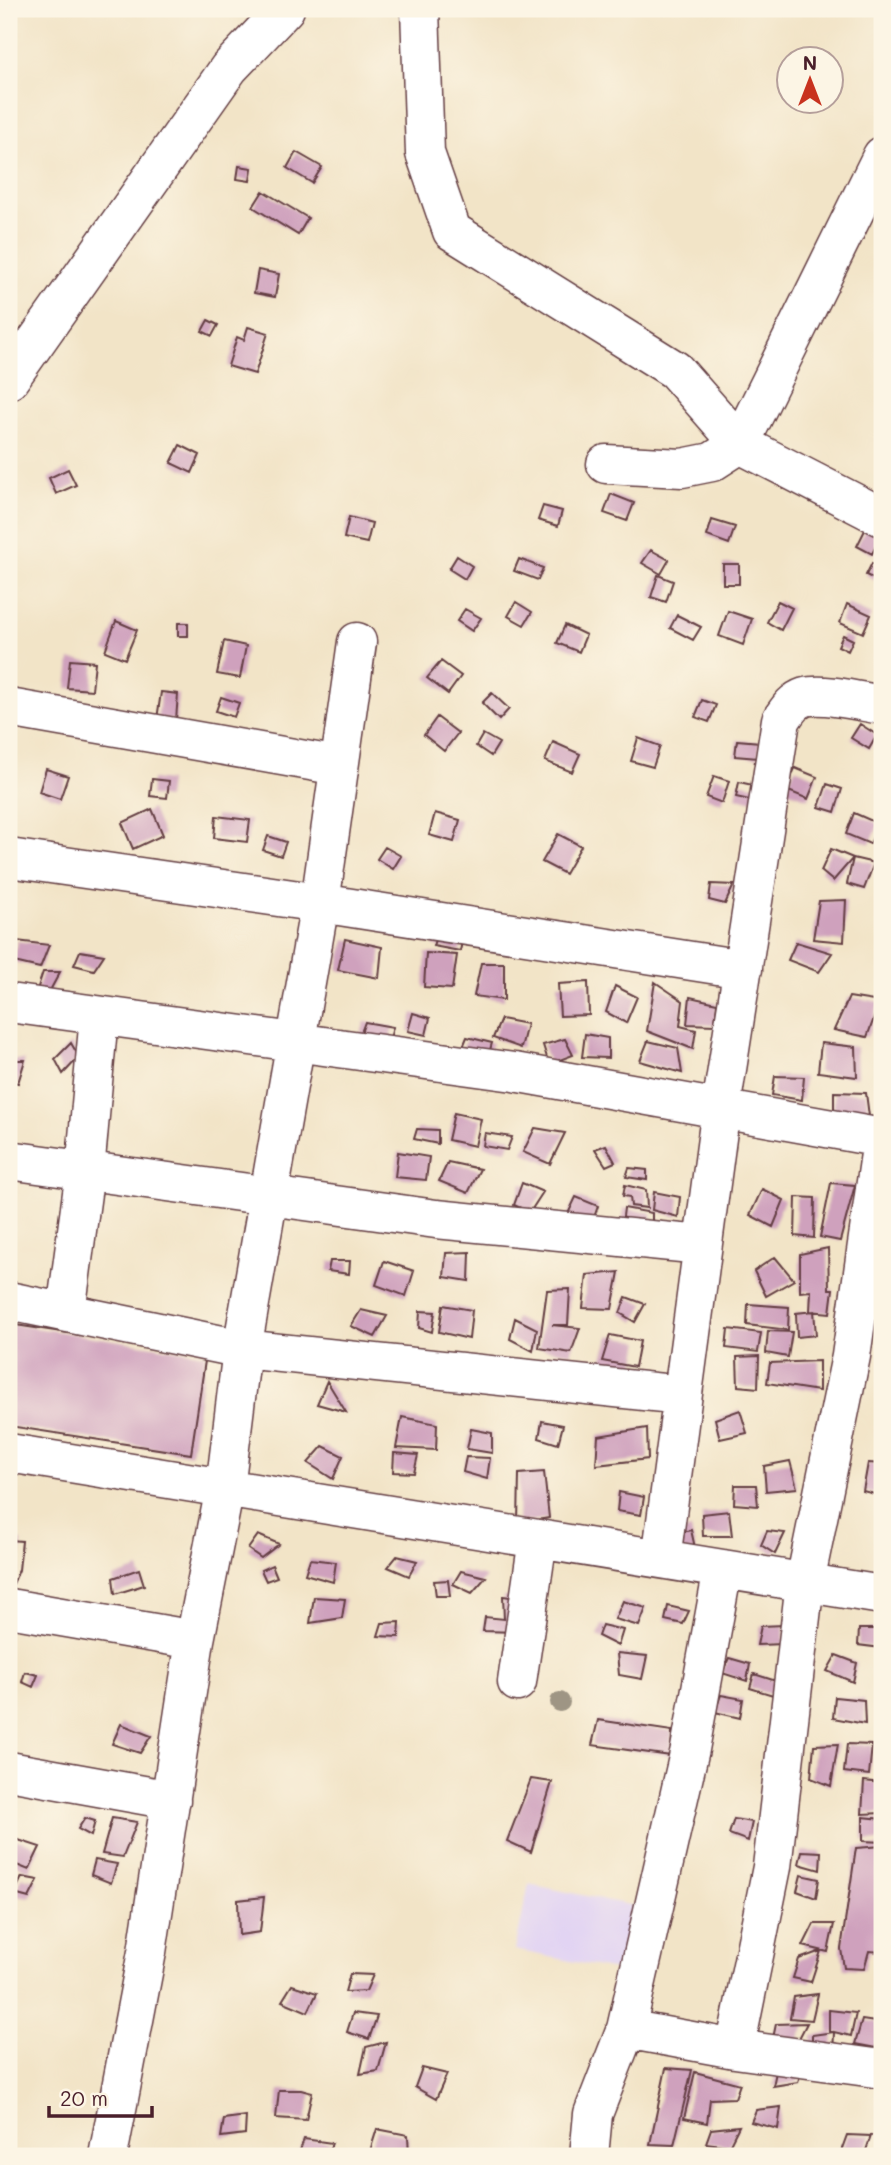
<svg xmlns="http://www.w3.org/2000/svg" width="891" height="2165" font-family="Mali,sans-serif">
<rect width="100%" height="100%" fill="#fcf5e5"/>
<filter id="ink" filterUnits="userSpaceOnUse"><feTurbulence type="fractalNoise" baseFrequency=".0143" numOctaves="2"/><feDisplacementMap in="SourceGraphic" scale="14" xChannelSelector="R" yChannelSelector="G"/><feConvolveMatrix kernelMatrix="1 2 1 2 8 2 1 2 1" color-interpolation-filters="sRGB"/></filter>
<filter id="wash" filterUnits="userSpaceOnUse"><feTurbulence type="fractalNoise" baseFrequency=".00686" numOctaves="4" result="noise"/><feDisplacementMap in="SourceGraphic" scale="28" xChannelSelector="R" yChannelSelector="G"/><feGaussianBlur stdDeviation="1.57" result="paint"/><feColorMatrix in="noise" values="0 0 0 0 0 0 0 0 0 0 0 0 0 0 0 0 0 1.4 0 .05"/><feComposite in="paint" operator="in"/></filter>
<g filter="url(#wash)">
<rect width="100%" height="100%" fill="#f2e4c7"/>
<path fill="#e2d4f3" d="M529 1884 639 1907 625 1972 515 1950Z"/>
<g id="blocks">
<path fill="#cfa1bd" d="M296 152 322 167 312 183 287 168Z
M239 166 252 168 250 181 237 179Z
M263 191 308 218 298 235 253 207Z
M258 270 279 274 275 297 254 293Z
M208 320 218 325 212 336 202 331Z
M248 327 268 333 255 374 228 366 237 337 244 340Z
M180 445 200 455 192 473 171 463Z
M68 469 76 485 56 494 49 478Z
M611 494 634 503 627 521 604 513Z
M543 506 562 511 558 526 538 520Z
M349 517 372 523 367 543 344 538Z
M712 520 735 527 729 544 707 536Z
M868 524 882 533 872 554 857 546Z
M651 550 669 560 661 574 642 563Z
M457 556 472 566 465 579 449 569Z
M519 559 543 568 538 580 514 571Z
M872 563 882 568 878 581 866 575Z
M723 564H739V584H723Z
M658 575 673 581 666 602 651 597Z
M778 601 792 608 781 630 767 622Z
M516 602 532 612 524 625 508 616Z
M847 604 871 615 863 633 840 623Z
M465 609 481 618 472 631 457 621Z
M728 611 752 619 743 645 719 636Z
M677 615 701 627 693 640 670 628Z
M116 621 137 630 125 659 105 651Z
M178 623H188V636H178Z
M565 625 586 635 579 652 557 643Z
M843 635 853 640 848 651 838 646Z
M224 641 246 646 240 678 217 674Z
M70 660 95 662 92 690 67 688Z
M441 661 461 676 448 694 427 678Z
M161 692 178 694 176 720 157 719Z
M492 693 509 709 499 720 482 703Z
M221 697 239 703 234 717 216 711Z
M702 700 716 705 709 722 695 717Z
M437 717 458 733 444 751 424 735Z
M860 724 877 735 869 749 851 738Z
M483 734 499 743 491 756 476 746Z
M638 738 660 746 653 767 631 761Z
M737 740 760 742 758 758 735 756Z
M553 742 580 754 572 772 545 761Z
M795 768 817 777 808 799 786 790Z
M46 769 68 776 60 799 39 792Z
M714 776 729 781 722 803 706 797Z
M152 779 169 781 167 798 150 796Z
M739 782 757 786 754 801 736 797Z
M827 784 842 789 835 812 819 807Z
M152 809 163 835 133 849 122 823Z
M435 813 460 820 454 842 429 835Z
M854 813 879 824 870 844 846 834Z
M216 816 250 820 247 842 214 838Z
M558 834 581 846 565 874 542 862Z
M268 836 286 842 281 856 263 850Z
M385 847 401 856 393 869 377 859Z
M831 849 853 858 833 881 821 871Z
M853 858 874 863 864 889 847 884Z
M711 884 734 885 725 904 709 900Z
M846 900 844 942 813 939 819 901Z
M439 927 464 933 460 951 433 946Z
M345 939 382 947 379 978 338 970Z
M17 941 49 945 40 968 14 962Z
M796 942 832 953 819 972 788 960Z
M80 951 104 955 94 970 74 965Z
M426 953 457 955 452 989 424 987Z
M481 963H504V1000L474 996Z
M43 972H60L47 996 36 993Z
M588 982 589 1015 560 1016 558 984Z
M655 982 683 1001 680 1026 696 1030 693 1049 647 1031Z
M615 986 637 997 626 1023 606 1012Z
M690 997 717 1003 715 1025 687 1024Z
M849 997 880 1002 867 1037 834 1030Z
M413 1013 430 1018 426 1035 408 1031Z
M501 1019 527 1024 521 1048 493 1038Z
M365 1022 393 1027 387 1051 356 1046Z
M585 1034 608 1038V1058L582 1057Z
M467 1037 492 1043 486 1063 460 1054Z
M565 1039 573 1055 549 1064 543 1045Z
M648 1041 678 1048 682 1073 640 1061Z
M71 1043 79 1057 63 1074 55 1059Z
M821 1043 856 1047 857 1077 818 1072Z
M9 1060H25L18 1083 9 1081Z
M775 1076 804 1077 802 1100 772 1095Z
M834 1092 866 1093 869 1116 834 1115Z
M454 1113 481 1119 475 1146 448 1140Z
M535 1128 565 1133 550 1164 523 1152Z
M417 1129 438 1130V1144L414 1139Z
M485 1133 512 1137 507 1150 483 1146Z
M606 1145 615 1162 606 1166 595 1149Z
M398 1152 429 1157 426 1180 395 1177Z
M448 1162 480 1169 468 1193 439 1181Z
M629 1168 647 1170V1180L626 1177Z
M522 1183 543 1192 530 1212 514 1205Z
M831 1183 855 1185 840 1241 820 1237Z
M625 1185 646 1190 647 1208 631 1206 630 1197 623 1196Z
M762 1189 784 1200 773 1227 750 1215Z
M654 1192 680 1197 678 1217 652 1210Z
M576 1197 598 1206 592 1223 566 1218Z
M796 1197 815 1198 814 1238 795 1236Z
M624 1208 652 1213V1236L621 1233Z
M828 1248 829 1289H833L830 1313 810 1311 811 1291 800 1292V1254Z
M470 1252 469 1281 444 1277 446 1253Z
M775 1257 794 1280 766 1296 754 1271Z
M330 1261H350L349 1274 328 1271Z
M384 1261 414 1271 406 1296 376 1285Z
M619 1272 612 1309 583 1308 587 1275Z
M570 1289 568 1325H552L580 1328 571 1353 539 1348 547 1290Z
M626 1297 645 1304 635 1322 620 1313Z
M748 1304 789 1307 788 1330 747 1325Z
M443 1305 472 1310 469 1339 439 1332Z
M361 1310 387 1316 375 1337 351 1326Z
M420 1311 435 1312 432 1332 419 1328Z
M814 1311 816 1335 797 1337 796 1313Z
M515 1318 537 1329 533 1351 510 1339Z
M9 1324 206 1354 191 1454 9 1426Z
M728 1329 761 1333 758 1352 726 1348Z
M768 1331 792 1332 788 1357 766 1353Z
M610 1335 640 1341 635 1367 602 1361Z
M759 1356 758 1388 738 1386 737 1357Z
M819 1361V1391L767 1383 770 1363Z
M327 1381 346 1412 317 1404Z
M740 1410 747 1433 720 1439 715 1419Z
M402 1417 437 1424 436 1450 396 1448Z
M542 1421 563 1425 558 1444 539 1438Z
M647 1428 648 1459 596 1465 598 1436Z
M471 1429 492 1433V1453L467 1449Z
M323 1446 343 1456 333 1479 308 1463Z
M394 1453 418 1455 414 1473 393 1472Z
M466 1457 490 1458 487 1479 463 1472Z
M790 1461 797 1488 766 1491 764 1466Z
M868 1463 882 1464V1496L863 1491Z
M544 1472 549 1518 518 1523 519 1474Z
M735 1485H756L758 1506 734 1504Z
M619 1492 644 1497 641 1515 617 1511Z
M729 1511 732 1536H703L702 1514Z
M691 1530 696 1552 679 1550 674 1534Z
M767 1531 785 1533 775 1554 761 1545Z
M258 1535 279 1544 261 1558 248 1549Z
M9 1540 22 1541 19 1570 9 1593Z
M397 1556 417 1561 409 1576 388 1567Z
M310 1559 336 1562 333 1582 305 1574Z
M272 1565 277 1577 266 1581 261 1570Z
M139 1569 144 1585 115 1594 113 1578Z
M461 1571 486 1577 472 1593 453 1584Z
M448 1580 450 1596H436L434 1581Z
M503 1596 518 1598 521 1632 483 1631 485 1617 504 1619Z
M314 1597 345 1599 342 1618 310 1623Z
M623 1601 646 1608 639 1626 615 1619Z
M668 1606 689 1611 683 1624 665 1620Z
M400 1622 399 1637 378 1636 382 1623Z
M602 1625 623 1630 618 1646 598 1636Z
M784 1625V1644L757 1645 761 1626Z
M859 1629H882V1648L858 1645Z
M617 1653 647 1656 642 1679 619 1675Z
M836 1655 857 1663 853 1682 827 1671Z
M729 1658 750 1664 747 1681 722 1673Z
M879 1665H882V1696L875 1695Z
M25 1672 38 1675 33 1687 22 1682Z
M754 1674 776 1681 773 1695 750 1688Z
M721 1695 743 1699 740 1718 715 1712Z
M835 1697 864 1700 865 1724 833 1718Z
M598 1720 672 1731 671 1756 592 1745Z
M121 1724 151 1736 140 1753 112 1744Z
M838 1744 831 1786 811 1778 814 1745Z
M847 1744 872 1745 869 1775 844 1772Z
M531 1779 552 1782 531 1852 507 1841Z
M864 1781 881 1783 882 1813 862 1814Z
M863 1817 882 1819V1842L863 1841Z
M85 1818 95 1821 91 1836 78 1829Z
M112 1818 137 1822 123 1857 102 1854Z
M734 1819 752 1822 748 1841 729 1834Z
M9 1837 40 1847 29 1870 9 1862Z
M882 1846V1952L869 1951 864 1969 844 1968 841 1949 856 1848Z
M802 1851 821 1852 820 1870 799 1864Z
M95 1860 117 1864 111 1883 91 1875Z
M801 1875 819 1879 816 1898 797 1891Z
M22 1877 38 1880 29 1898 14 1894Z
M264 1897 260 1932 239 1935 238 1900Z
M814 1924H834L828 1952 803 1946Z
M821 1951 811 1982 793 1978 799 1959Z
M350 1974 373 1975 366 1991 345 1992Z
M292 1985 317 1993 308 2012 282 2001Z
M818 1994 812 2020 790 2018 794 1997Z
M829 2010 856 2013 851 2036 834 2032 833 2055 812 2060V2035L834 2032H829Z
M353 2013 377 2016 369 2039 347 2032Z
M862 2020 882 2023 876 2048 855 2044Z
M807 2023 795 2046 771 2048 776 2024Z
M386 2042 378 2071 360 2074 366 2047Z
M777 2067 802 2068 798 2082 773 2086Z
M422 2068 447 2074 436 2099 415 2087Z
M666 2068 692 2070 674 2145 650 2144Z
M695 2072 740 2084 735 2098 710 2099 707 2123 684 2118Z
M279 2090H301L312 2093 306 2120 276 2118Z
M781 2107 778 2129 751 2122 756 2110Z
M246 2116 245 2134 221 2137 224 2119Z
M739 2126 729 2146 706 2143 711 2129Z
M377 2129 408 2135 409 2156 370 2151Z
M847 2135 871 2136 864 2156 840 2154Z
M304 2139 332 2143 327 2156H298Z"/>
</g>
</g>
<g filter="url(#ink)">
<use href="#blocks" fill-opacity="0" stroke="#633d42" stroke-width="2"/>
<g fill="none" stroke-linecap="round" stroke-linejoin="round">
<defs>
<path id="minor" d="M420 9 425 153 452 231 675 370 740 444 882 517
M9 380 229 68 285 9
M606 464 682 468 712 462 740 444 882 156
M9 708 339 766
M9 858 320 903 743 969
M9 1003 514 1072 882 1138
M9 1160 436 1219 702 1245
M9 1301 242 1349 682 1395
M66 1312 85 1171 99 1016
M9 1453 882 1595
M661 1559 721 1108 781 720C788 710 793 701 805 697 824 692 862 702 882 705
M9 1608 195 1640
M517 1682 538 1539
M9 1771 171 1800
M626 2029 690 1749 723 1569
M735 2049 772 1867 805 1582 851 1356 882 1140
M108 2156 147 1952 195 1640 225 1488 242 1349 320 903 357 642
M589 2156 593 2114 626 2029 735 2049 882 2069"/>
</defs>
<use href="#minor" stroke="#633d42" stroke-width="41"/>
<use href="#minor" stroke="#fff" stroke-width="38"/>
</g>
<circle fill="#9e9584" cx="560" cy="1702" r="10"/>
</g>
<rect width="891" height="2165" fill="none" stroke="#fcf5e5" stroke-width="35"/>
<g transform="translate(810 80)"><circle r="33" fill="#fcf5e5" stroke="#b59f9b" stroke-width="2"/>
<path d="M0-5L12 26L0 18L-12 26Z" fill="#c8321e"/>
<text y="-10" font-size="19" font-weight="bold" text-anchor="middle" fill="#4a1f2b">N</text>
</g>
<path d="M49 2106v10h103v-10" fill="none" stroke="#4a1f2b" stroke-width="3.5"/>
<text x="60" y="2106" font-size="21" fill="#4a1f2b" stroke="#fcf5e5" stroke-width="5" paint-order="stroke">20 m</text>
</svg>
